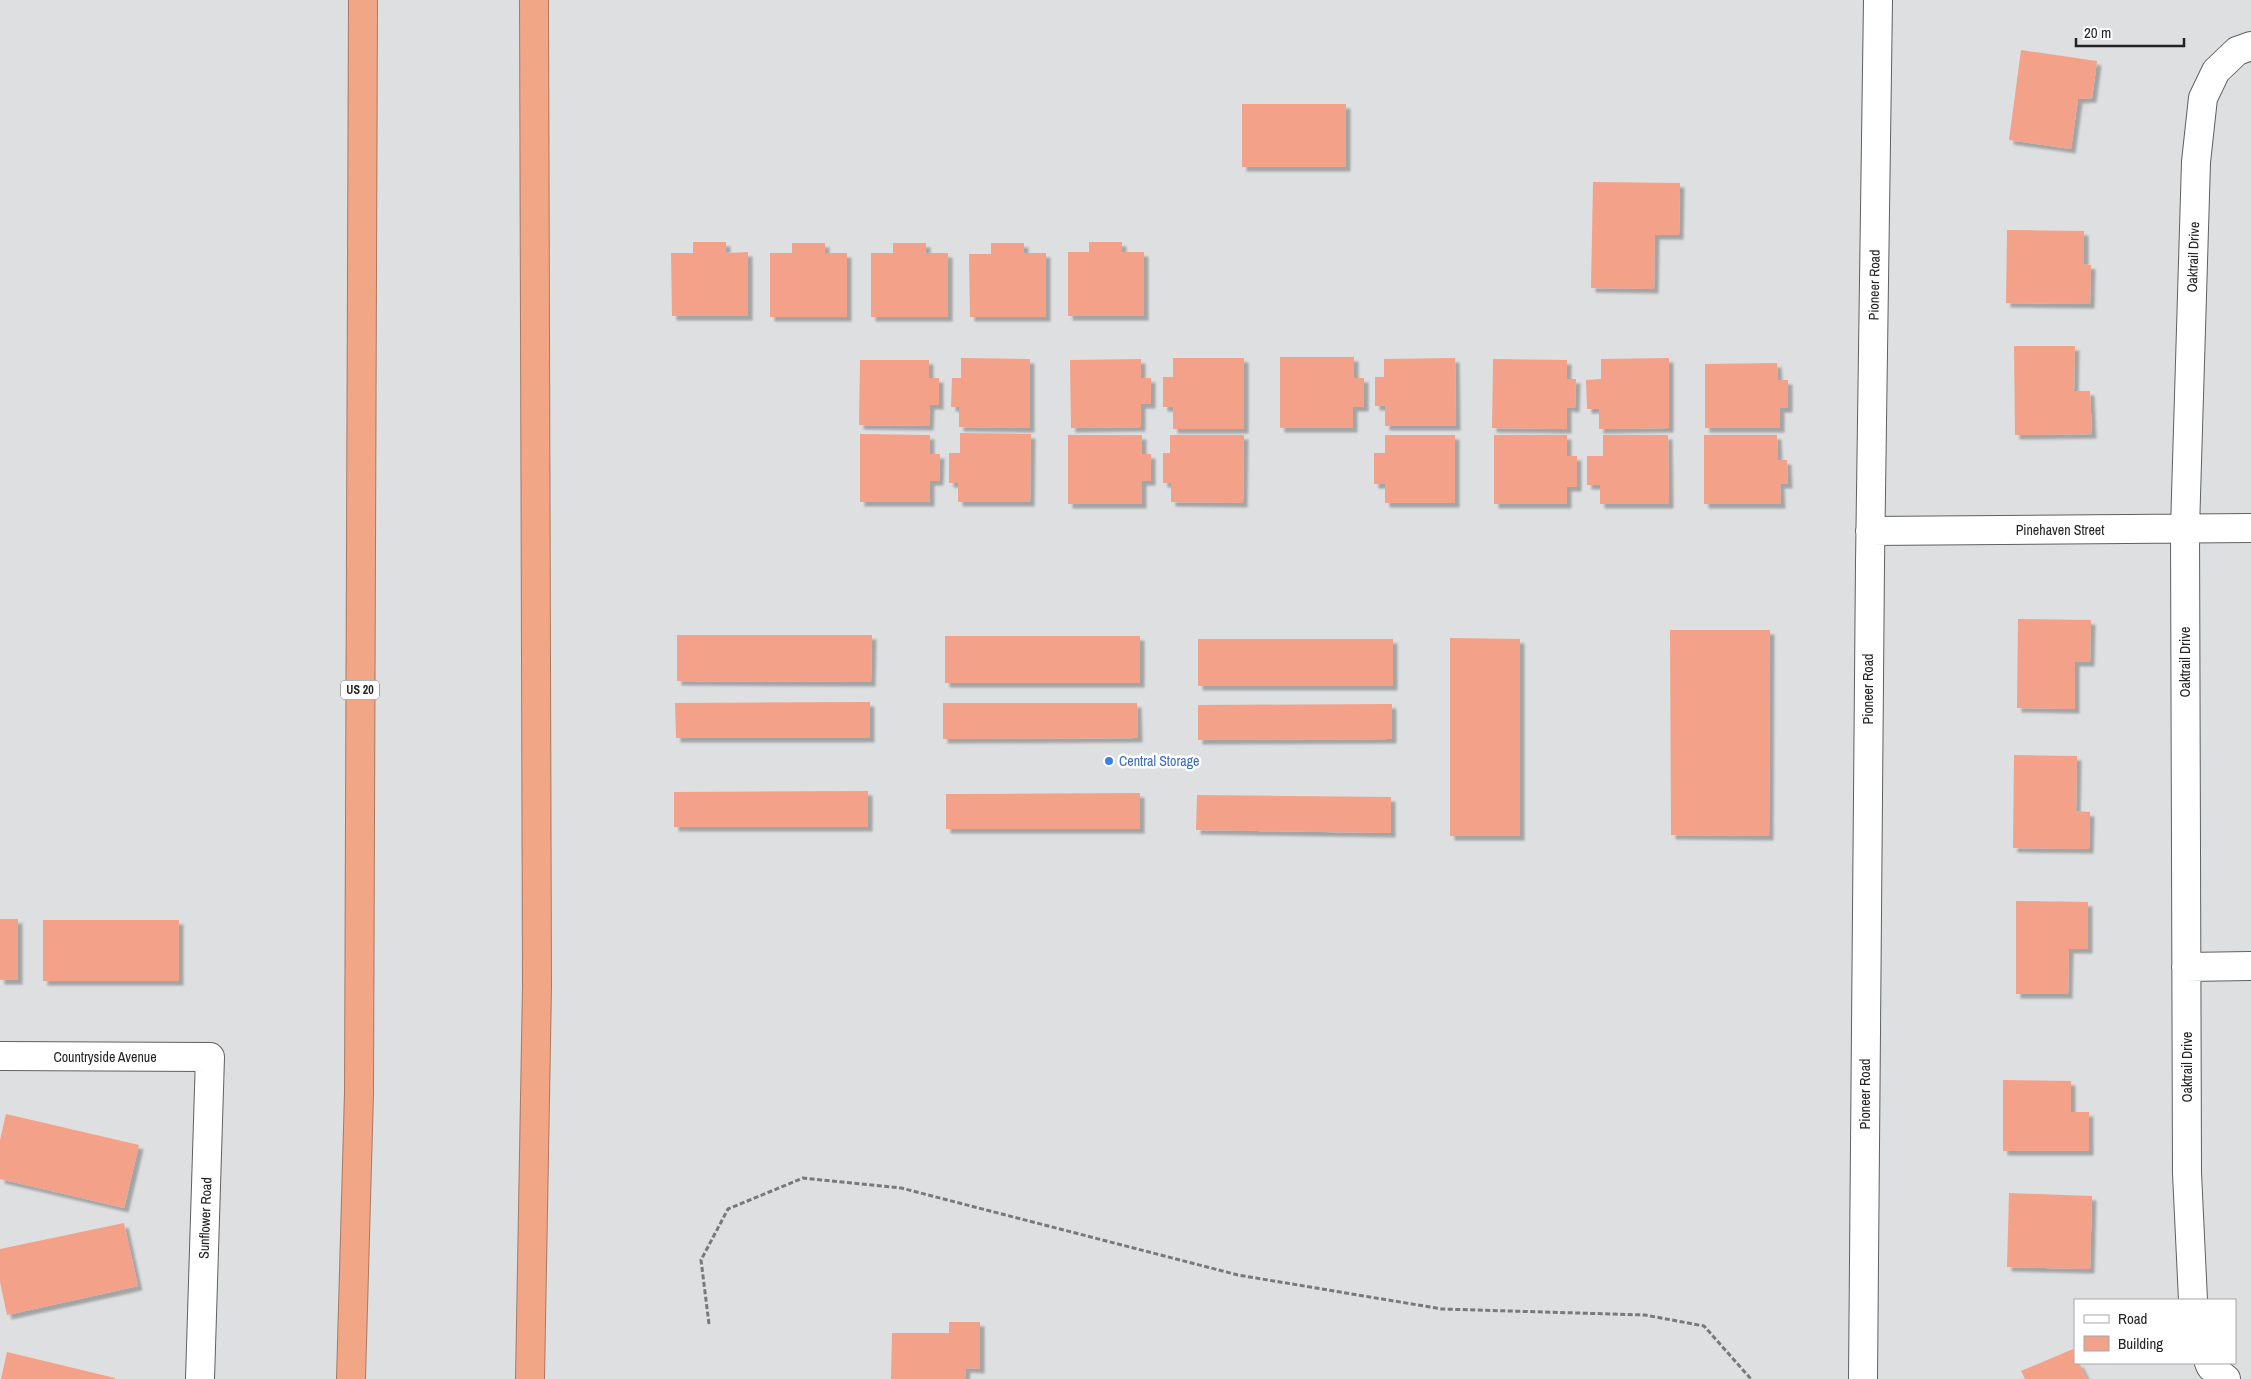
<svg xmlns="http://www.w3.org/2000/svg" width="2251" height="1379" font-family="'Archivo Narrow',sans-serif">
<defs>
<filter id="shadow"><feDropShadow dx="4.5" dy="4.5" stdDeviation="1" flood-color="#0004"/></filter>
</defs>
<rect width="100%" height="100%" fill="#dedfe0"/>
<path fill="#f3a188" filter="url(#shadow)" d="M2021 50 2097 61 2092 98 2078 99 2071 149 2009 140Z
M1242 104H1346V167H1242Z
M1593 182 1680 183 1679 235H1655L1654 289 1591 288Z
M2007 230 2084 231V264L2091 265 2090 304 2006 303Z
M693 242H726V253L748 252V316H672L671 253H693Z
M1089 242H1122V252H1144V316H1068V252H1089Z
M792 243H825V253H847V317H770V253H792Z
M893 243H926V253H948V317H871V253H893Z
M991 243H1024V253H1046V317H970L969 254H991Z
M2014 346H2075L2074 391H2090L2092 434 2015 435Z
M1280 357H1354V378H1364V407H1353V428H1280Z
M961 358 1030 359V428L959 427V407H951L952 378H961Z
M1173 358H1244V429H1173V407H1163V377H1173Z
M1455 358 1456 426H1385V406H1375V377H1384V359Z
M1669 358V428L1599 429V409H1587L1586 380 1601 379V359Z
M1141 359V378H1151V404H1141V427L1071 428 1070 360Z
M1493 359 1567 360V379H1576L1575 408 1567 407V429L1492 428Z
M860 360H929V378H939V405H930L929 426 859 425Z
M1777 363 1778 380H1788V408H1780V428H1705V364Z
M960 433 1031 434 1030 502H958V483H949V453H960Z
M860 434 930 435V454H940L939 481H930V502H860Z
M1068 435H1142V454H1151V481H1142V504H1068Z
M1170 435H1244L1243 503 1171 502V483H1163V453H1170Z
M1385 435H1455V503H1385V484H1374V453H1385Z
M1494 435H1567V456H1577V487H1567V504H1494Z
M1603 435H1668L1669 504H1600V485H1587V456H1603Z
M1704 435H1777L1778 460H1787L1788 484H1780L1781 504H1704Z
M2018 619 2091 620 2090 662H2075V709L2017 708Z
M1670 630H1770L1769 836 1671 835Z
M677 635H872L871 682 677 681Z
M945 636H1140V683H945Z
M1450 638 1520 639V836H1450Z
M1198 639H1393V686H1198Z
M870 702V738H676L675 703Z
M943 703H1137L1138 738 943 739Z
M1392 704V739L1198 740V705Z
M2014 755 2077 756 2076 811 2090 812 2089 849 2013 848Z
M868 791V827H674V792Z
M1140 793V829H946V794Z
M1197 795 1391 797V833L1196 830Z
M2016 901 2088 902V949H2069L2068 994H2016Z
M0 919H18V980H0Z
M43 920H179V981H43Z
M2003 1080 2071 1081V1112H2089V1151H2003Z
M6 1114 139 1145 124 1208 0 1179V1140Z
M2009 1193 2092 1196 2090 1269 2007 1267Z
M124 1223 138 1286 7 1315 0 1282V1249Z
M949 1322H980V1369L966 1368 965 1379H891L892 1333H949Z
M2073 1349 2075 1363H2079L2087 1379H2025L2021 1371Z
M7 1352 115 1378V1379H1Z"/>
<g fill="none" stroke-linecap="round" stroke-linejoin="round">
<defs>
<path id="minor" d="M1870 531 2251 528
M2186 967 2251 966
M0 1056 210 1057 200 1379
M2193 1300 2187 1173 2185 529 2196 162 2203 98 2216 71 2237 51 2251 46
M2209 1363 2211 1367 2226 1379
M1863 1379 1870 563 1878 0"/>
<path id="highway" d="M351 1379 359 1093 363 0
M530 1379 537 986 534 0"/>
</defs>
<use href="#minor" stroke="#5f6061" stroke-width="30"/>
<use href="#highway" stroke="#a97964" stroke-width="30"/>
<path stroke="#79797a" stroke-width="3" stroke-dasharray="5 2.5" stroke-linecap="butt" d="M709 1324 701 1260 728 1209 803 1178 901 1188 1238 1275 1442 1309 1645 1315 1704 1326 1751 1379"/>
<use href="#minor" stroke="#fff" stroke-width="28"/>
<use href="#highway" stroke="#f1a786" stroke-width="28"/>
</g>
<circle fill="#3f7fe0" stroke="#fff" stroke-width="2" cx="1109" cy="761" r="5"/>
<g text-anchor="middle" stroke-width="5" stroke-linejoin="round" paint-order="stroke">
<rect fill="#fff" stroke="#656566" stroke-width="1" x="341" y="680.5" width="38" height="19" rx="4"/>
<g font-size="12" font-weight="bold" fill="#232324">
<text x="360" y="694">US 20</text>
</g>
<g font-size="14" fill="#232324" stroke="#fff">
<text transform="translate(2193 257) rotate(-88)" y="5">Oaktrail Drive</text>
<text transform="translate(1874 285) rotate(-89)" y="5">Pioneer Road</text>
<text x="2060" y="535">Pinehaven Street</text>
<text transform="translate(2185 662) rotate(-90)" y="5">Oaktrail Drive</text>
<text transform="translate(1868 689) rotate(-90)" y="5">Pioneer Road</text>
<text x="105" y="1062">Countryside Avenue</text>
<text transform="translate(2187 1067) rotate(-90)" y="5">Oaktrail Drive</text>
<text transform="translate(1865 1094) rotate(-90)" y="5">Pioneer Road</text>
<text transform="translate(205 1218) rotate(-88)" y="5">Sunflower Road</text>
</g>
<g font-size="14" fill="#366cbe" stroke="#fff" text-anchor="start">
<text x="1119" y="766">Central Storage</text>
</g>
</g>
<rect x="2074" y="1299" width="162" height="65" fill="#ffffff" stroke="#a7a7a7"/>
<rect x="2084" y="1315" width="25" height="8" fill="#ffffff" stroke="#a7a7a7"/>
<text x="2118" y="1324" font-size="15" fill="#232324">Road</text>
<rect x="2084" y="1336" width="25" height="15" fill="#f3a188" stroke="#a7a7a7"/>
<text x="2118" y="1349" font-size="15" fill="#232324">Building</text>
<path d="M2076 38v8h108v-8" fill="none" stroke="#232324" stroke-width="2.5"/>
<text x="2084" y="38" font-size="15" fill="#232324" stroke="#ffffff" stroke-width="4" paint-order="stroke">20 m</text>
</svg>
